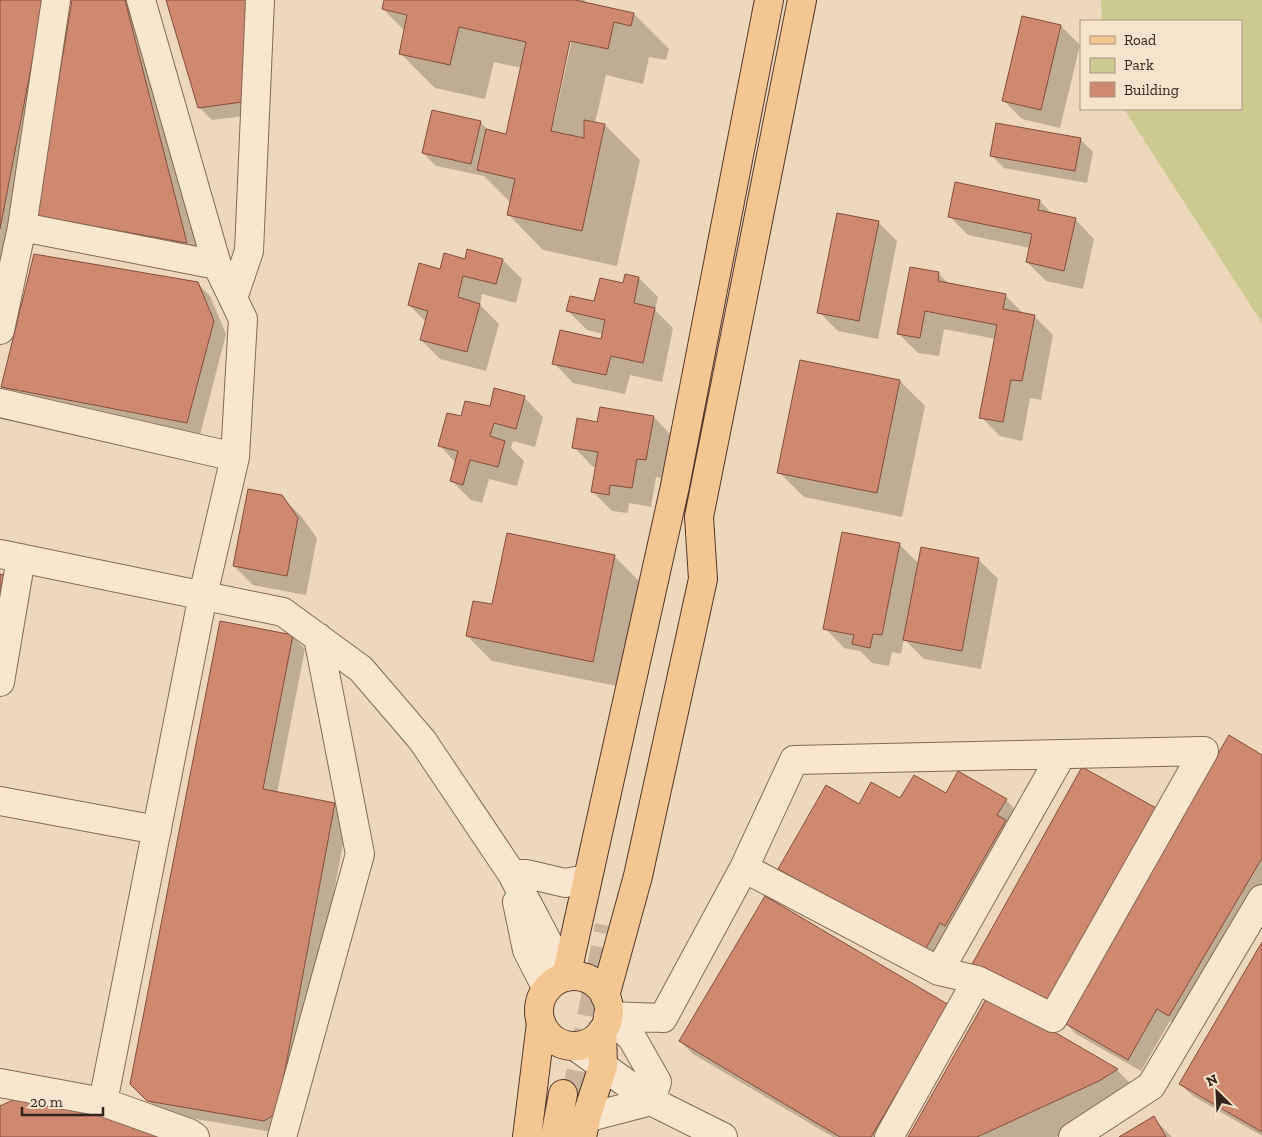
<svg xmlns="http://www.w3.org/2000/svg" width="1262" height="1137" font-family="'Zilla Slab',serif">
<rect width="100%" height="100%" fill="#eed8bb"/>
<path fill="#ccca90" d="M1101 0H1262V323L1124 109H1241V21H1102Z"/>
<path fill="#0003" fill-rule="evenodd" d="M0 0H59L0 307Z
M73 0H134L199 255 50 228Z
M167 0 254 115 212 120 199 107Z
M385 0H585L584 3 634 14 669 49 666 60 649 57 643 84 606 75 595 123 605 125 640 160 617 266 543 250 508 214 511 203 484 176 436 166 423 153 480 122 489 131 507 135 522 68 494 62 485 99 435 88 400 53 405 31 383 9ZM571 34 573 35 554 121H552Z
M1023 18 1061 26 1080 45 1060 128 1022 119 1003 100Z
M1080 139 1093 152 1087 183 1004 168 991 155Z
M1040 201 1053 215 1075 219 1094 239 1083 289 1046 281 1027 262 1030 248 968 235 949 216Z
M878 222 897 241 878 339 838 331 819 312Z
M468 251 503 260 522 279 516 303 482 294 480 305 499 324 486 371 440 359 421 340 426 322 409 305 441 270 466 260Z
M911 268 939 274 950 285 1005 295 1024 314 1034 316 1053 335 1041 400 1030 398 1022 441 1000 436 981 417 996 339 944 329 939 356 918 353 898 333Z
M639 278 658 297 655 310 673 328 662 382 630 375 625 394 573 383 554 363 602 341 603 334 587 330 568 311 595 303 624 285Z
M197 283 210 296 226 334 200 435 15 400 2 387Z
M801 361 900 381 925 406 902 517 804 497 779 472Z
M524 397 543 417 535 447 513 441 511 448 524 461 517 486 489 479 482 503 471 500 452 481 456 463 440 446 462 418 491 407Z
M654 417 673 437 665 479 656 477 651 507 629 503 628 513 612 511 592 491 597 467H593L574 447 598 423Z
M281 496 301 516 317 538 306 595 253 585 234 566Z
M899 544 919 564 979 560 998 579 981 669 924 659 904 639 901 654 892 652 889 666 872 663 860 651 844 648 825 628Z
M614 556 639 581 617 686 492 661 467 636Z
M292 636 305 649 277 793 335 804 348 817 290 1126 278 1133 161 1113 132 1084Z
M1262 756V893L1182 1028 1170 1021 1141 1071 1076 1034 1063 1021Z
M946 795 1006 800 1019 813 937 964 792 882 779 869 859 805Z
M1262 944V1136L1193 1096 1180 1084Z
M989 996 1117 1070 1142 1095 1124 1106 1056 1137H909Z
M949 1006 891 1137H833L693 1054 680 1041Z
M1153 1118 1172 1137H1122Z"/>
<path fill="#ce8970" stroke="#854d3a" d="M0 0H44L0 229Z
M72 0H125L187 243 36 216Z
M166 0H247L242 102 198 108Z
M384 0H575L634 13 631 26 614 22 608 49 570 41 551 131 584 138V120L605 124 582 231 507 215 515 179 477 170 486 129 506 134 526 42 459 27 450 65 399 54 407 15 382 9Z
M1022 16 1061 25 1041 110 1002 101Z
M432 110 481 121 471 164 422 153Z
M996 123 1081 138 1075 171 990 156Z
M955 182 1040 200 1038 210 1076 218 1064 271 1026 262 1032 234 948 217Z
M837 213 879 221 859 321 817 313Z
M467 249 503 259 496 284 463 276 458 297 480 304 467 352 420 340 428 311 408 305 419 263 440 269 444 253 465 259Z
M34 254 198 282 214 321 187 423 1 387Z
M910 267 939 272 938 281 1006 294 1003 309 1035 315 1022 381 1011 380 1003 422 979 418 997 325 925 311 920 338 897 334Z
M625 274 639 277 634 303 655 308 643 363 611 356 606 375 552 364 560 330 601 339 605 320 566 311 570 296 594 301 600 278 623 283Z
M800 360 900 380 877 493 777 473Z
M494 388 525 396 516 429 494 423 490 436 505 441 498 467 470 460 463 485 450 481 458 451 438 446 447 413 461 416 465 401 490 406Z
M600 407 654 416 646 460 637 459 632 488 610 485 609 495 591 492 598 452 572 448 577 418 597 422Z
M248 489 282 495 298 518 287 576 233 566Z
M842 532 900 543 882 635 873 634 870 648 852 644 854 635 823 629Z
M507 533 615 555 593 662 466 636 473 601 492 604Z
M921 547 979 558 962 651 903 640Z
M0 574 4 575 0 596Z
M220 621 293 635 263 789 335 803 277 1113 264 1121 147 1101 130 1084Z
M1229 735 1262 755V858L1169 1016 1157 1009 1128 1060 1061 1021Z
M1082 767 1158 809 1046 1008 971 966Z
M958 771 1007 799 997 815 1006 820 945 926 940 923 924 952 778 869 826 785 859 804 871 782 900 798 914 775 946 793Z
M765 896 949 1005 871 1137H840L679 1041Z
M1262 942V1132L1179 1084Z
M989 994 1118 1069 1099 1081 977 1137H908Z
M24 1095 109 1115 162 1137H0V1106Z
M1154 1116 1166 1137H1119Z"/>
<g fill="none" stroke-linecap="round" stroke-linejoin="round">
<path stroke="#c9b49b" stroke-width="28" stroke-dasharray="28 14" stroke-linecap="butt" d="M575 1099 609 926"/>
<defs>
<path id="minor" d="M22 227 217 265
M233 298 249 251 260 0
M0 330 22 227 56 0
M0 403 235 457
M0 554 283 612 361 669 422 740 512 874 566 977
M0 682 21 558
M0 801 157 830
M744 868 939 971 977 980 1053 1018 1204 751
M512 874H527L565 883 587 879
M517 902 527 950 547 989
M939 971 1062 754
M608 1016 663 1018 744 868 794 760 1204 751
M608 1016 632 1038 657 1082 651 1101
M575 1046 651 1101 723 1137
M0 1083 103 1102 189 1133 195 1137
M103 1102 203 595 235 457 243 319 217 265 141 0
M586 1118 651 1101
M282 1137 360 854 318 637
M889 1137 977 980
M1073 1137 1151 1086 1262 899"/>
<path id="major" d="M539 1011a35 35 0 1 1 70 0a35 35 0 1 1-70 0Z
M566 977 675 486 769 0
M605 996 638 876 703 579 699 517 802 0
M527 1137 541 1023
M555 1137 563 1094
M582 1137 586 1118 603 1066 602 1031"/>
</defs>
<use href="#minor" stroke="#866855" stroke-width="30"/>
<use href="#major" stroke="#53372a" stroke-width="30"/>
<use href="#minor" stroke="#f9e6ce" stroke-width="28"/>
<use href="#major" stroke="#f4c691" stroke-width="28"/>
</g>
<rect x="1080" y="20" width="162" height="90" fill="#f6e3cb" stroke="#a89684"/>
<rect x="1090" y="36" width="25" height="8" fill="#f4c691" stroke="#a89684"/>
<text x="1124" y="45" font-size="15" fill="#34231a">Road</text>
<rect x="1090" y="58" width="25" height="15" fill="#ccca90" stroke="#a89684"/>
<text x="1124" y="70" font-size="15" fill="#34231a">Park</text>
<rect x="1090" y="82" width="25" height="15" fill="#ce8970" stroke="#a89684"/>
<text x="1124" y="95" font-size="15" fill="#34231a">Building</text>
<g transform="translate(1217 1092) rotate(336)" stroke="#f6e3cb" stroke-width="4" paint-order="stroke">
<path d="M0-4L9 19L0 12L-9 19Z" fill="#34231a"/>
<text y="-8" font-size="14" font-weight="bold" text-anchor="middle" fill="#34231a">N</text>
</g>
<path d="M22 1107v8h81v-8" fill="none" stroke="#34231a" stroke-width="2.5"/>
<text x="30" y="1107" font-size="15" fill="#34231a" stroke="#f6e3cb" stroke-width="4" paint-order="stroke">20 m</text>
</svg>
